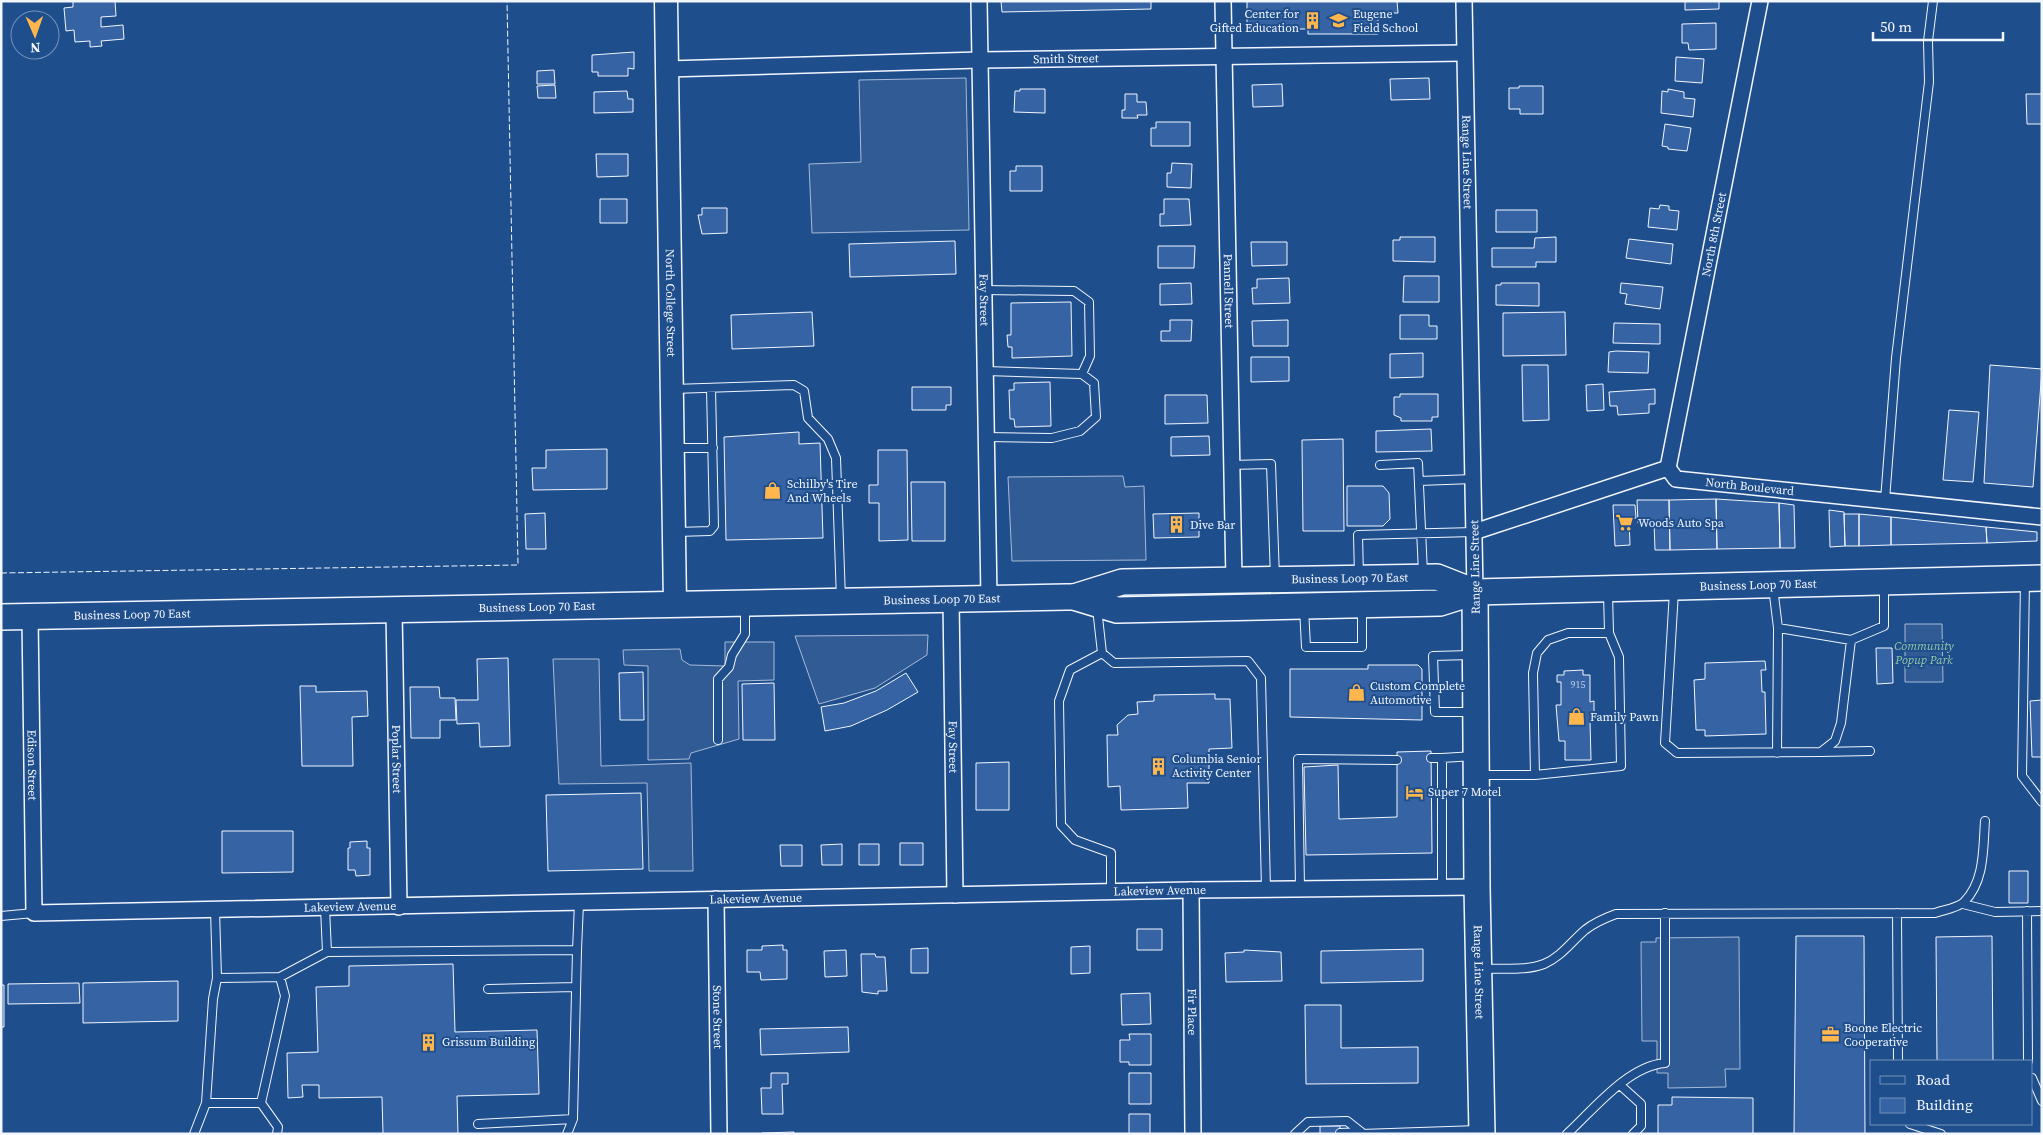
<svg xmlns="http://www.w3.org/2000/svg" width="2043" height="1135" font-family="'Source Serif 4',serif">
<rect width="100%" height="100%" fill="#1f4e8c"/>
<path fill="#305b95" stroke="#a8bbd7" d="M966 78 969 230 812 233 809 164 861 162 859 80Z
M1123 476 1125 487 1144 486 1146 560 1012 561 1008 477Z
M1905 624H1942L1943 682H1905Z
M928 635 927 655 875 688 819 704 795 636Z
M725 642H774V680L738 681 739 739 691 753 689 759 648 760V666L624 665 623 650 680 649 682 660 690 665 725 666Z
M553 659H599L601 766 691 763 693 871H649L647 783 559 784Z
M1739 937 1740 1069H1725L1726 1087 1668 1088V1073H1657V1041H1642L1641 942H1656V938Z"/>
<path fill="#3563a3" stroke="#f2f6ff" d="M73 1H115L116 16 101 17V27L123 25 124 39 101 41 102 46 90 47V41L75 42 74 30 66 31 64 8 73 7Z
M1001 1H1151V9L1002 12Z
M1247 1H1397L1398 13H1378V34H1308V29H1247Z
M1685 1H1719V9L1685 10Z
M1716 23V49L1689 50 1688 43H1682V24Z
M634 52V69L628 68V76H598V72H592V55Z
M1676 57 1704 59 1702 83 1675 81Z
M554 70 555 84H537V71Z
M1429 78 1430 99 1391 100 1390 79Z
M1282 84 1283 106 1253 107 1252 85Z
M555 85 556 98H538L537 86Z
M1519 86H1543V114H1520V109H1509V88H1519Z
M1020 89H1045V113L1014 112 1015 91H1020Z
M1668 89 1684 92V98L1695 99 1693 117 1661 113 1662 91 1668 92Z
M627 91 628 99H633V112L594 113V92Z
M1125 94H1137V102H1146L1147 115H1137L1138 118H1122V110H1125Z
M2026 94H2042V124H2027Z
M1156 122H1190V146H1151V128H1156Z
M1665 124 1691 128 1687 151 1668 149V147L1662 146Z
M596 154H628V176L597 177Z
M1172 163 1192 164 1191 188 1167 187V173H1171Z
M1016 166H1042V191H1010V171H1016Z
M600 199H627V223H600Z
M1164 199H1189L1191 225 1160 226V214H1164Z
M1660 205 1669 206V210L1679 211 1677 230 1648 227 1650 208 1659 209Z
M702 208H727V233L702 234 698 215H702Z
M1496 210H1537V232H1496Z
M1400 237H1435V262L1393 261V240H1400Z
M1556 237V262H1536V267H1492V248H1534L1535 238Z
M1629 239 1673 244 1671 264 1626 258Z
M955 241 956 274 850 277 849 244Z
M1251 242H1287V265L1252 266Z
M1158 246H1195L1194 268H1158Z
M1404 276H1439V302H1403Z
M1289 278 1290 303 1253 304 1252 288H1257V279Z
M1191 283 1192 304 1160 305V284Z
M1501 283H1539V306L1496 305V285H1501Z
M1621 283 1663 287 1660 309 1625 304 1627 294 1620 293Z
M1071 302 1072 356 1012 358V347H1008L1007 335H1011V303Z
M812 312 814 346 732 349 731 315Z
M1565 312 1566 355 1503 356V313Z
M1400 315H1429V326H1437V339H1400Z
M1170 320H1192L1191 341H1161V331H1170Z
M1288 320V346H1253L1252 321Z
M1614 323 1660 324V344L1613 343Z
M1616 351 1649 352 1648 373 1608 372 1609 352Z
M1423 353V377L1390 378V354Z
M1251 357H1289V381L1251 382Z
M1522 365H1548L1549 420 1523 421Z
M1990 365 2042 369 2033 487 1984 483Z
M1050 382 1051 426 1015 427 1014 419H1010L1009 390H1014V383Z
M1603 384 1604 410 1587 411 1586 385Z
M912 387H951V405H946V410H912Z
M1655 389V404H1649V413L1618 415 1617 406H1610L1609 392Z
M1400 394H1438V417H1432V421H1401V418L1394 415V397H1400Z
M1165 395H1207L1208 423 1165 424Z
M1949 410 1979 412 1973 482 1943 480Z
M1431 429 1432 451 1376 452V431Z
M799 432V444L820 443 823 538 726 540 724 437Z
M1209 436 1210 455 1171 456V437Z
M1343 439 1344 531H1303L1302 440Z
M607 449V489L533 490 532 468H546V450Z
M878 450H907L908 540 879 541V503H869V485H878Z
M911 482H945V541H912Z
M1347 486H1383L1389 493 1390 519 1383 526H1347Z
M1716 499 1717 549 1670 550 1669 500Z
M1716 499 1779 503 1780 548 1717 549Z
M1637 500H1669L1670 550H1655L1654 522 1638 523Z
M1779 503 1794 505 1795 548H1780Z
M1613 505H1635L1636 518H1629L1630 545 1615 546Z
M1829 510 1844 512 1845 546 1830 547Z
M545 513 546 549H526L525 514Z
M1199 513V537L1154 538 1153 514Z
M1844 514H1859V546H1845Z
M1859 514 1891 517V545L1859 546Z
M1891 517 1986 527 1987 543 1891 545Z
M1986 527 2037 532V541L1987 543Z
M1876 648H1892L1893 683 1877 684Z
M508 658 510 746 480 747 479 723 457 724 456 700H478L477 659Z
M1765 661 1766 670H1761L1762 692H1765L1766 734 1705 736V730H1696L1694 680 1705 679V663Z
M1368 665H1418L1422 669V720L1290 717V669H1368Z
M1583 670V675H1590V702L1594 701V722L1590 721 1591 760H1565V741H1559L1556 705H1561V682H1557V675H1564V671Z
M643 672 644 720H620L619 673Z
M906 673 918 692 887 710 851 726 825 731 821 707 844 703 876 691Z
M774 683 775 740H743L742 684Z
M300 686H316V692L367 691 368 716 352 717 353 766H302Z
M410 687H439L440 698H455L456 720H440V738H411Z
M1215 694V699H1230L1232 748 1209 749V783H1187L1188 808 1121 810 1120 786 1108 787 1107 735H1118L1117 725 1128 715 1138 714 1137 702 1154 701V695Z
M2042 700V757H2032L2030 701Z
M1431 751 1432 853 1306 855 1304 767 1338 765 1339 819 1397 817V752Z
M1009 762V810H976V763Z
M641 793 643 869 548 871 546 795Z
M222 831H293V872L222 873Z
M367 841V848H370V875L356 876 355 870H348V848H350V842Z
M900 843H923V865H900Z
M842 844V865H822L821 845Z
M859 844H879V865H859Z
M780 845H802V866H781Z
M2009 871H2028V903H2009Z
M1137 929H1162V950H1137Z
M1796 936H1864L1865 1134H1794Z
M1992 936 1993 1061H1937L1936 937Z
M783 945V950H787V979L761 980 760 972H747V950H762V946Z
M1090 946V973L1071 974V947Z
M928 948V973H911V949Z
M1423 949V981L1321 983V951Z
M846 950 847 976 825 977 824 951Z
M1244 950 1281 952 1282 981 1226 982 1225 953 1244 952Z
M861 954H875L876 957H885L887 991H878V994L862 992Z
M453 964 455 1032 537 1030 539 1094 457 1096 458 1134H383L382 1097 319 1098V1085H302L303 1097 288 1098 287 1053 318 1052 316 987 349 986V966Z
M178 981V1021L83 1023V983Z
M79 983 80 1003 8 1004V984Z
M1 985H4V1027H1Z
M1150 993 1151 1024 1122 1025 1121 994Z
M1305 1005H1341V1048L1418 1047V1083L1306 1084Z
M848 1027 849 1052 761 1055 760 1029Z
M1129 1034H1151V1065H1129V1062H1120V1040H1130Z
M771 1073H788V1084H782L783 1114H762L761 1088H771Z
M1129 1073H1151V1104H1129Z
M1672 1097 1753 1098V1134H1658V1105H1672Z
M1129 1114H1150V1134H1129Z
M1320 1126H1340V1134H1320Z
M794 1132V1134H762V1133Z"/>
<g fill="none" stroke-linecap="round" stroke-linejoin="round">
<defs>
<path id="lane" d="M984 290 1074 291 1089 302 1090 356 1082 374
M985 371 1082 374 1094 383 1096 417 1080 431 1052 438 986 437
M673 389 794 385 804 391 808 418 828 439 836 458 841 599
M674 448H713
M1230 465 1271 464 1275 578
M1380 465 1418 463 1423 573
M1419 481 1473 479
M1885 500 1896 358 1929 82 1928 41 1933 1
M676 532 710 531 714 526 711 388
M1359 576 1358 535 1474 532
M2025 580 2022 776 2042 802
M1773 587 1778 628 1851 640 1884 626V586
M1674 591 1665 743 1677 753 1821 752 1835 741 1841 723 1851 640
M1097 608 1102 653 1114 663 1248 661 1261 678 1266 889
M1304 608 1306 647H1362V607
M1102 653 1070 670 1059 701 1061 825 1075 840 1111 853V892
M1471 655 1433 656 1435 712H1474
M718 740V679L729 667 732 655 745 634V607
M1821 752 1870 751
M1777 753 1778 628
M1431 758H1442
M1480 775H1535L1533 673 1537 653 1548 640 1568 633H1609L1608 593
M1535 775 1621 766 1619 657 1609 633
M1442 887V758L1474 756
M1300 889 1298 759 1397 760
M1963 904 1995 912 2042 911
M325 908 327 952 577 950 579 903
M215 910 217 978 280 977 327 952
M2027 911 2028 1061
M1897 913 1898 1061
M1 916 34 913
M1483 969C1502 968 1526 971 1544 964 1561 957 1572 941 1585 930 1595 922 1605 918 1616 914L1935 913C1943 910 1958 908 1964 902 1985 881 1983 848 1985 821
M488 989 576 987
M2032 1078 2042 1101
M1620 1085 1641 1104V1126L1633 1134
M206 1103 213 999 217 978
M478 1124 573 1119
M1910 1124 1941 1134
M1340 1133 1361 1132
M194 1134 206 1103H261
M277 1134 278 1127 261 1103 285 996 280 977
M567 1134 573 1119 577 950
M1295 1134 1308 1122 1347 1121 1361 1132
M1361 1134 1478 1130
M1567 1134C1594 1109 1628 1066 1665 1063V913"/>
<g id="street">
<path id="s1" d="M979 1 989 598"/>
<path id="s2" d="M1223 1 1234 580"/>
<path id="s3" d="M1464 1 1475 592"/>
<path id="s4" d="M667 69 980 60 1464 53"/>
<path id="s5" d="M1668 468 1760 1"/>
<path id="s6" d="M1474 532 1668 468 1676 479 2042 517"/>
<path id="s7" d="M951 599 955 895"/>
<path id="s8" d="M394 610 399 907"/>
<path id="s9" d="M30 617 34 913 1191 890 1477 887"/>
<path id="s10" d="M1191 890 1193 1134"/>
<path id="s11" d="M716 899 719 1134"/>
</g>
<g id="secondary">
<path id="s12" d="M666 1 675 605"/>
</g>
<g id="primary">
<path id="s13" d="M1475 592 1477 887 1482 1134"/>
<path id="s14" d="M1074 597 1122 582 1437 577 1475 592"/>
<path id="s15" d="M1 617 1066 597H1074L1117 610 1440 603 1475 592 2042 578"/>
</g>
</defs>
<use href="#lane" stroke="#f2f6ff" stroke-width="10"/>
<use href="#street" stroke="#f2f6ff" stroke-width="18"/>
<use href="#secondary" stroke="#f2f6ff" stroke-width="25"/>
<use href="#primary" stroke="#f2f6ff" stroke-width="28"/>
<use href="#lane" stroke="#1f4e8c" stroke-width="8"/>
<use href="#street" stroke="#1f4e8c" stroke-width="15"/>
<use href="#secondary" stroke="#1f4e8c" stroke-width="22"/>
<use href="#primary" stroke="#1f4e8c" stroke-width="25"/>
<path stroke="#f2f6ff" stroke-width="1" stroke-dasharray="6 2.5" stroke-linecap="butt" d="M1 573 518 565 507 1"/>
</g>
<defs>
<symbol id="building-bare" viewBox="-9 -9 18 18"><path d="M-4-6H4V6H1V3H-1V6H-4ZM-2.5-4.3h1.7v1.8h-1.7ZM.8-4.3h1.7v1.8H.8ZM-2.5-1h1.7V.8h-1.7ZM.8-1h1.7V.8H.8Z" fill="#ffb74d" stroke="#1f4e8c" stroke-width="2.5" paint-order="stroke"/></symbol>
<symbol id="school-bare" viewBox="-9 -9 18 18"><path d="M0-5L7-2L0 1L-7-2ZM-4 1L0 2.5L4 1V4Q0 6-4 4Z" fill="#ffb74d" stroke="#1f4e8c" stroke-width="2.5" paint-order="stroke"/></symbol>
<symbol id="shop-bare" viewBox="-9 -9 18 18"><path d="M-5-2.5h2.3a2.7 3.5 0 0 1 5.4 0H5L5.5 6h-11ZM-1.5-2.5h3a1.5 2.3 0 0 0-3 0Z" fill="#ffb74d" stroke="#1f4e8c" stroke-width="2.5" paint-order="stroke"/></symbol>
<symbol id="supermarket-bare" viewBox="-9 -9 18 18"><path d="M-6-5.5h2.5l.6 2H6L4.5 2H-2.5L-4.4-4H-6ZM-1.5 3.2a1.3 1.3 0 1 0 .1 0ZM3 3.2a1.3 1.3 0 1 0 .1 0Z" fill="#ffb74d" stroke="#1f4e8c" stroke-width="2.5" paint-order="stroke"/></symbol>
<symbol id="hotel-bare" viewBox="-9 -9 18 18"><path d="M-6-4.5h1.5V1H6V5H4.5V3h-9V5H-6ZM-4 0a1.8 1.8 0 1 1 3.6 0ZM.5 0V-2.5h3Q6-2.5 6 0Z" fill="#ffb74d" stroke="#1f4e8c" stroke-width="2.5" paint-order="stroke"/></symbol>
<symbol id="office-bare" viewBox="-9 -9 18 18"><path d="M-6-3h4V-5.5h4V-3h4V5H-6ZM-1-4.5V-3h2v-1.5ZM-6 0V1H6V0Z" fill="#ffb74d" stroke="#1f4e8c" stroke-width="2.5" paint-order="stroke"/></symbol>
</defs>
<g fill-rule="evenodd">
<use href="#building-bare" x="1300" y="8" width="25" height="25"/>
<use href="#school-bare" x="1326" y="8" width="25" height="25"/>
<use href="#shop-bare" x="760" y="478" width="25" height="25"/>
<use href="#supermarket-bare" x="1612" y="510" width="25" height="25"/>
<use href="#building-bare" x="1164" y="512" width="25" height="25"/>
<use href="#shop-bare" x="1344" y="680" width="25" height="25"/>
<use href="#shop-bare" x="1564" y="704" width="25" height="25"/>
<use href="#building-bare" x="1146" y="754" width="25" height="25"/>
<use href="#hotel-bare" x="1402" y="780" width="25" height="25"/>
<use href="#office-bare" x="1818" y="1022" width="25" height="25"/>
<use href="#building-bare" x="416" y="1030" width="25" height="25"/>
</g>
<g text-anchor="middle" stroke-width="4" stroke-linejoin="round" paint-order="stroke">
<g font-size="10" fill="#c3d1e8">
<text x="1578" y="688">915</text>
</g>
<g font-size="12" fill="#f2f6ff" stroke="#1f4e8c" text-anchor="start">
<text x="1299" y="18" text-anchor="end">Center for<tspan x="1299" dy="14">Gifted Education</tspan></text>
<text x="1353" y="18">Eugene<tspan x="1353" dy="14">Field School</tspan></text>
<text x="787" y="488">Schilby's Tire<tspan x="787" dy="14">And Wheels</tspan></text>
<text x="1638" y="527">Woods Auto Spa</text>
<text x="1190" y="529">Dive Bar</text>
<text x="1370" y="690">Custom Complete<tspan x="1370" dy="14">Automotive</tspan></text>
<text x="1590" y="721">Family Pawn</text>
<text x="1172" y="763">Columbia Senior<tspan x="1172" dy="14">Activity Center</tspan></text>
<text x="1428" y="796">Super 7 Motel</text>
<text x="1844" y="1032">Boone Electric<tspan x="1844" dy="14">Cooperative</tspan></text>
<text x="442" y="1046">Grissum Building</text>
</g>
<g font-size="12" fill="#f2f6ff" stroke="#1f4e8c">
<text dy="4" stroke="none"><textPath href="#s4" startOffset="399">Smith Street</textPath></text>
<text dy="4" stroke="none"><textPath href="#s3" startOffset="161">Range Line Street</textPath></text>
<text dy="4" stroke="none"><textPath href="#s5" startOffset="238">North 8th Street</textPath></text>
<text dy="4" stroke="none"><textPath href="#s2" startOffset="290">Pannell Street</textPath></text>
<text dy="4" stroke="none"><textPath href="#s1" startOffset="299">Fay Street</textPath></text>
<text dy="4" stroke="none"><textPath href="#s12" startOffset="302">North College Street</textPath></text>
<text dy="4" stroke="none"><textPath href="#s6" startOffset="292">North Boulevard</textPath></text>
<text transform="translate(1475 567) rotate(-91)" y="4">Range Line Street</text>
<text dy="4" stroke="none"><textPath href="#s14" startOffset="278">Business Loop 70 East</textPath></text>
<text dy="4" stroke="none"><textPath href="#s15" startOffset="1761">Business Loop 70 East</textPath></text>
<text dy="4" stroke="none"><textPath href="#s15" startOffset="941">Business Loop 70 East</textPath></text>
<text dy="4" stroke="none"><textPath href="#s15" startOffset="536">Business Loop 70 East</textPath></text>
<text dy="4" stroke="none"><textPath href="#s15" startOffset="131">Business Loop 70 East</textPath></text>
<text dy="4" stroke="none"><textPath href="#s7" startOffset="148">Fay Street</textPath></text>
<text dy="4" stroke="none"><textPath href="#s8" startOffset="149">Poplar Street</textPath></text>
<text dy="4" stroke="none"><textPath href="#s9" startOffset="148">Edison Street</textPath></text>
<text dy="4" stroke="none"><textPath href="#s9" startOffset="1422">Lakeview Avenue</textPath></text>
<text dy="4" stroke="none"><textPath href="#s9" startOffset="1018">Lakeview Avenue</textPath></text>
<text dy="4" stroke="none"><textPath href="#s9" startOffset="612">Lakeview Avenue</textPath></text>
<text dy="4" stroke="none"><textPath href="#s13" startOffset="380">Range Line Street</textPath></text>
<text dy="4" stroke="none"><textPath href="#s10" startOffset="122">Fir Place</textPath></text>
<text dy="4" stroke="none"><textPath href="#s11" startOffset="118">Stone Street</textPath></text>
</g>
<g font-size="12" font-style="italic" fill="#97c8a6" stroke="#1f4e8c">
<text x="1924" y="650">Community<tspan x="1924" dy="14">Popup Park</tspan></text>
</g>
</g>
<rect width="2043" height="1135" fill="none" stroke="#f2f6ff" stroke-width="5"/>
<rect x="1870" y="1060" width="162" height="65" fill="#1f4e8c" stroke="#7391ba"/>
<rect x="1880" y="1076" width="25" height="8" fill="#1f4e8c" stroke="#7391ba"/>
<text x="1916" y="1085" font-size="15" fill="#f2f6ff">Road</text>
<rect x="1880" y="1098" width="25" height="15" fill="#3563a3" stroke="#7391ba"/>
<text x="1916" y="1110" font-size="15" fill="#f2f6ff">Building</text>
<g transform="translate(35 35) rotate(178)"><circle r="24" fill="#1f4e8c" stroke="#7391ba"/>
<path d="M0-4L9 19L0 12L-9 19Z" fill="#ffb74d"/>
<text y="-8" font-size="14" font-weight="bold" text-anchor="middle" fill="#f2f6ff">N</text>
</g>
<path d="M1873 32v8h130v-8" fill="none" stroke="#f2f6ff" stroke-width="2.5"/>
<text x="1880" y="32" font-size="15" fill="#f2f6ff" stroke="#1f4e8c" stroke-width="4" paint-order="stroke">50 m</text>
</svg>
